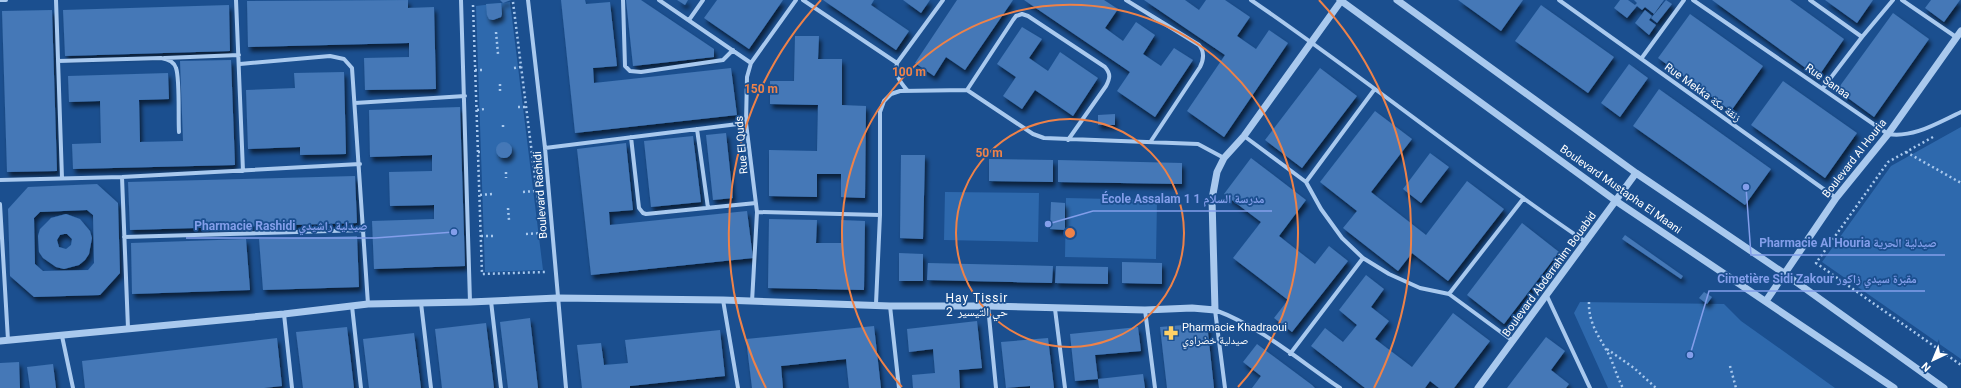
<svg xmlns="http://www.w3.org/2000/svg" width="1961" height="388" font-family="Roboto,'Noto Naskh Arabic',sans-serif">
<defs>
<filter id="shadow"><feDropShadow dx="2.5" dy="4.5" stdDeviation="2" flood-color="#0009"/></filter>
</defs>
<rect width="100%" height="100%" fill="#1b4f8f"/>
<path fill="#2e69ad" d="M510 2 543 270 485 272 476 6Z
M1961 127V359L1822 262 1891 166Z
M945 192 1039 193 1038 242 944 240Z
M1066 198 1157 200 1156 259 1065 257Z
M1580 302 1724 304 1741 321 1835 388H1608L1574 313Z"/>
<path fill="#4478b7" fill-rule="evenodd" filter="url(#shadow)" d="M408 0V8L434 7 436 89 365 90 364 58 409 57V43L248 47 247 1Z
M500 0H511L503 3Z
M561 0H585L586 4 610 2 617 66 593 68 594 83 731 68 737 115 575 133Z
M626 0H641L714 49V57L633 66Z
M677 0H688L685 5Z
M717 0H783L749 49 704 18Z
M823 0H874L871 5 909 31 896 50Z
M903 0H930L921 13Z
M957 0H1013L965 70 946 57 934 76 915 63Z
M1024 0H1104L1118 9 1105 28 1123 41 1136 22 1155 35 1143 54 1161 66 1174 48 1193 60 1155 117 1117 91 1130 72Z
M1144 0H1185L1199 10 1206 0H1225L1250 17 1237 36 1256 49 1269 30 1288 43 1224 137 1187 111 1225 55Z
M1458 0H1523L1501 31Z
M1620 0H1628L1635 5 1637 3 1634 0H1664L1654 14 1645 7 1642 10 1637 6 1627 18 1614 8Z
M1666 0 1672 4 1657 23 1651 18Z
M1712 0H1790L1844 39 1818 77Z
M1825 0H1873L1857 23Z
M1931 0H1960L1944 22 1925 8Z
M501 3 502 14 501 17 493 20 489 19 487 15 486 4Z
M229 5 230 51 65 56 63 10Z
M1541 5 1614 57 1588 93 1515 41Z
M52 10 57 171 7 172 2 11Z
M1645 10 1652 16 1649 20 1656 25 1649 35 1635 23Z
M1893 13 1929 39 1874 117 1837 90Z
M1690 14 1763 66 1731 111 1658 58Z
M1022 27 1042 39 1029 58 1048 71 1060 52 1098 78 1073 116 1035 90 1022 109 1003 96 1016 77 997 64Z
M795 36H819L818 59H842V105L866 106 865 198 841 197V174H817V197L769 196V150L817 151 818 105 770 104V81H794Z
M231 60 235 165 73 169 72 144 101 143 100 101 69 102 68 76 168 73 169 99 139 100 140 142 183 141 180 61Z
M1629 64 1648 78 1620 117 1601 103Z
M1320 68 1357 96 1302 168 1265 140Z
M344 72 346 154 300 155V147L248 149 246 90 295 88 294 73Z
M1783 81 1857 133 1825 178 1751 125Z
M1659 89 1771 169 1745 205 1633 126Z
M460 107 465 266 374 269 372 221 434 219V205L390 206 389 172 432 171V155L370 157 369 110Z
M1375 111 1412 139 1371 192 1426 235 1467 181 1504 209 1448 281 1412 253 1398 271 1343 228 1357 211 1320 182Z
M1115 114V125H1098V115Z
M726 133 733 198 713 200 706 135Z
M693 136 701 202 651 207 644 141Z
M496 150a8 8 0 1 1 16 0a8 8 0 1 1-16 0Z
M626 143 633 210 609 212 610 225 747 211 753 258 591 275 577 149Z
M1430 153 1449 167 1421 203 1403 189Z
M901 155H925L923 239 900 238Z
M1251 158 1306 200 1279 236 1315 264 1329 246 1348 261 1292 332 1274 318 1288 300 1233 258 1261 222 1224 194Z
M989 159 1053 160V182L989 181Z
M1058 160 1182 163V184L1058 182Z
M355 176 357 223 130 230 128 182Z
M97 184 118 203 120 273 100 295 34 297 10 276 8 209 28 187ZM87 210 93 215 94 263 88 270 43 271 35 264 34 218 40 212Z
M1051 202 1065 203V230L1050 229Z
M66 214 80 219 90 231 92 238 89 254 85 260 79 265 64 269 56 267 43 258 39 252 38 236 40 229 51 218ZM64 234H67L72 239 71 245 66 249 59 247 57 240 60 235Z
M769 219 817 220 816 243H841V220L865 221 864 290 768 288Z
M1522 223 1559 252 1504 324 1467 295Z
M1625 235 1683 276 1681 279 1622 239Z
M357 236 359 287 263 290 259 239Z
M246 239 250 290 132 294 131 243Z
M899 253 923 254V281H899Z
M1122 262 1162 263V284L1122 283Z
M928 263 1053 266 1052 283 927 280Z
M1056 266 1108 267V284L1055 283Z
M1366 275 1384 289 1371 307 1389 321 1375 339 1412 367 1453 313 1490 341 1454 388H1439L1430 381 1425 388H1365L1311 346 1325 328 1343 342 1357 325 1339 310Z
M1704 292 1712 297 1707 304 1699 298Z
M530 318 538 388H508L500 322Z
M977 321 982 368 959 370 960 388H913L912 375 935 373 933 349 909 352 907 329Z
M486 323 494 388H442L435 329Z
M1207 323 1214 388H1167L1160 327Z
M874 326 881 388H849L846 359 781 366 783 388H752L746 339Z
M347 327 354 388H303L296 332Z
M1138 327 1141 351 1095 355 1098 379 1143 374 1145 388H1099L1098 379 1075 381 1070 334Z
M720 330 725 376 630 386V388H582L577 345 601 343 604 365 628 363 625 340Z
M414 333 421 388H369L363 339Z
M1546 337 1565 351 1551 370 1569 384 1566 388H1507Z
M277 338 282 386 264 388H85L82 361Z
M1048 338 1054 388H1030V386L1006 388 1001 342Z
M1257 344 1312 385 1315 388H1252L1261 376 1243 362Z
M19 362 20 388H0V363Z
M53 364 56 388H30L27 367Z"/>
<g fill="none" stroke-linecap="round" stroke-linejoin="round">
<path stroke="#a9c9ee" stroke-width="2.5" stroke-dasharray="2 3" stroke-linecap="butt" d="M513 2 541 226
M473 5 482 274 546 272
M496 32 498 54
M514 68 521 67
M475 70H484
M500 84V92
M518 107H526
M477 110 485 109
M503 125V129
M1933 137 1888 162 1816 263 1961 365
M478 152H483
M1906 152 1961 183
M506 172V178
M523 192 536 191
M480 195 493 194
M508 208 509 220
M526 234 542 233
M481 236H496
M1589 302C1588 325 1602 340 1611 359 1615 369 1618 379 1623 388
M1607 349 1634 368 1656 388
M1730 366 1736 388"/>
<path stroke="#a9c9ee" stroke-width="4" d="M0 0H6
M56 0 62 178
M236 0 243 171
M461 0 470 302
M528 0 545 148 566 388
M623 0 625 66 630 71 641 72 723 60 733 50
M659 0 751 63
M803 0 897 63C895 74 899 81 907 90
M1126 0 1199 45C1205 52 1204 59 1200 67L1151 141
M1251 0C1365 78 1472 165 1586 242
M1559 0 1836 198
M1693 0 1888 134C1914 138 1937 123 1961 112
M1810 0 1862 37
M1902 0 1956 37
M689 20 703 0
M165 58 239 55
M1641 59 1684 0
M58 61 161 58C167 59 174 61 176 68 180 79 178 118 179 132
M897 63 943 0
M240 64 330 56 344 59 352 68 368 304
M1823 88 1862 37 1893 0
M967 90 1013 20 1016 16 1022 14 1028 16 1105 67C1111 74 1110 78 1106 86L1068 140
M355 103 465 96
M697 129 708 208
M1244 136 1306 182 1321 209 1342 238 1363 258 1389 274 1420 288 1449 294 1513 341
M631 137 639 208 643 213 646 214 756 203
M545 148 746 123
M122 177 128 328
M0 180 122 177 360 164
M1306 182 1374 90
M0 204 8 340
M757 212 880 215
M124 237 364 230
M1449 294 1523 199
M1547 296 1590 388
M723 300 738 388
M491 301 501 388
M752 302 757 212 746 123 747 77 751 63 796 0
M421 303 431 388
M876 304 880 215V112L884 101 891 94 900 91 967 90 1033 134 1044 138 1198 144 1224 158
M352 306 361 388
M890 306 899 388
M988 306 996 388
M1055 309 1065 388
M1145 310 1155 388
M284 314 292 388
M62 336 73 388
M1290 354 1363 258
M1225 388 1215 310C1261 327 1300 361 1340 388"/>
<path stroke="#a9c9ee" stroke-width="7" d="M1340 0 1616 201 1894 388
M1397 0 1636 173 1785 274 1944 388
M1766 301 1836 198 1888 134 1961 31
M0 341 284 314 368 304 470 302 557 298 723 300 890 306H988L1145 310 1192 308 1215 310 1212 199 1217 172 1224 158 1244 136 1341 1
M1478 388 1636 173"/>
</g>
<g fill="none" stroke="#ee8249" stroke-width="2">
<circle cx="1070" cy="233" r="114"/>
<path d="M902 387A228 228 0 1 1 1238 387"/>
<path d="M766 388A341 341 0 0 1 821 0M1319 0A341 341 0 0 1 1374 388"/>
</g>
<defs>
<symbol id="pharmacy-bare" viewBox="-9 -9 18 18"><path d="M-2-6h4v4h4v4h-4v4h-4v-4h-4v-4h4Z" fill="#ffd166" stroke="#1b4f8f" stroke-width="2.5" paint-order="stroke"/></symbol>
</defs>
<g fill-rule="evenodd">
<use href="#pharmacy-bare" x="1161" y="323" width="20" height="20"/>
</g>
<g text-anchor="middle" stroke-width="3.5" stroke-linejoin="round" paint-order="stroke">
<g font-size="11" fill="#fff" stroke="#1b4f8f">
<text transform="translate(1828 81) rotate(35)" y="4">Rue Sanaa</text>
<text transform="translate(1703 92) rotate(36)" y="4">Rue Mekka زنقة مكة</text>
<text transform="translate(741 145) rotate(-95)" y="4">Rue El Quds</text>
<text transform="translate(1854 158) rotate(-52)" y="4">Boulevard Al Houria</text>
<text transform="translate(1621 189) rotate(35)" y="4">Boulevard Mustapha El Maani</text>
<text transform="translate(540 195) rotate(-94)" y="4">Boulevard Rachidi</text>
<text transform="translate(1549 274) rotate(-54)" y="4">Boulevard Abderrahim Bouabid</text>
</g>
<g font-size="11" fill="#fff" stroke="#1b4f8f" text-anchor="start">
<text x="1182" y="331">Pharmacie Khadraoui<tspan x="1182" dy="13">صيدلية خضراوي</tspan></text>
</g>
<g font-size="12" letter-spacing="1" fill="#fff" stroke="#1b4f8f">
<text x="977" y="302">Hay Tissir<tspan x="977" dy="14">2 حي التيسير</tspan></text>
</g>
</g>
<circle cx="1070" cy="233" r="6" fill="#ee8249" stroke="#1b4f8f" stroke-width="2"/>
<g font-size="12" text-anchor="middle" font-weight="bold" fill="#ee8249" stroke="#1b4f8f" stroke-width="3.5" stroke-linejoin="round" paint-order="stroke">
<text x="909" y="76">100 m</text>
<text x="761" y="93">150 m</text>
<text x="989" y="157">50 m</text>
</g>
<path fill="none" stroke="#839eea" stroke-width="1.5" d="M1048 224L1093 211H1272M454 232L375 238H186M1746 187L1751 255H1945M1690 355L1709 291H1925"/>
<g fill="#839eea" stroke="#1b4f8f" stroke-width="1.5">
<circle cx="1048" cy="224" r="4"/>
<circle cx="454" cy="232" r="4"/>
<circle cx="1746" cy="187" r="4"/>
<circle cx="1690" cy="355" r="4"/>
</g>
<g font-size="12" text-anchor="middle" font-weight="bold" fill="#839eea" stroke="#1b4f8f" stroke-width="3.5" stroke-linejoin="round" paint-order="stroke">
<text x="1183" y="203">École Assalam 1 مدرسة السلام 1</text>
<text x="281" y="230">Pharmacie Rashidi صيدلية راشيدي</text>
<text x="1848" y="247">Pharmacie Al Houria صيدلية الحرية</text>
<text x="1817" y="283">Cimetière Sidi Zakour مقبرة سيدي زاكور</text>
</g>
<g transform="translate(1933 360) rotate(224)" stroke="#1b4f8f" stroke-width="3" paint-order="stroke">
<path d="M0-3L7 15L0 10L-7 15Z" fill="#ffffff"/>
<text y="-6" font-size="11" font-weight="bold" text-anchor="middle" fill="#ffffff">N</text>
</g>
</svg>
